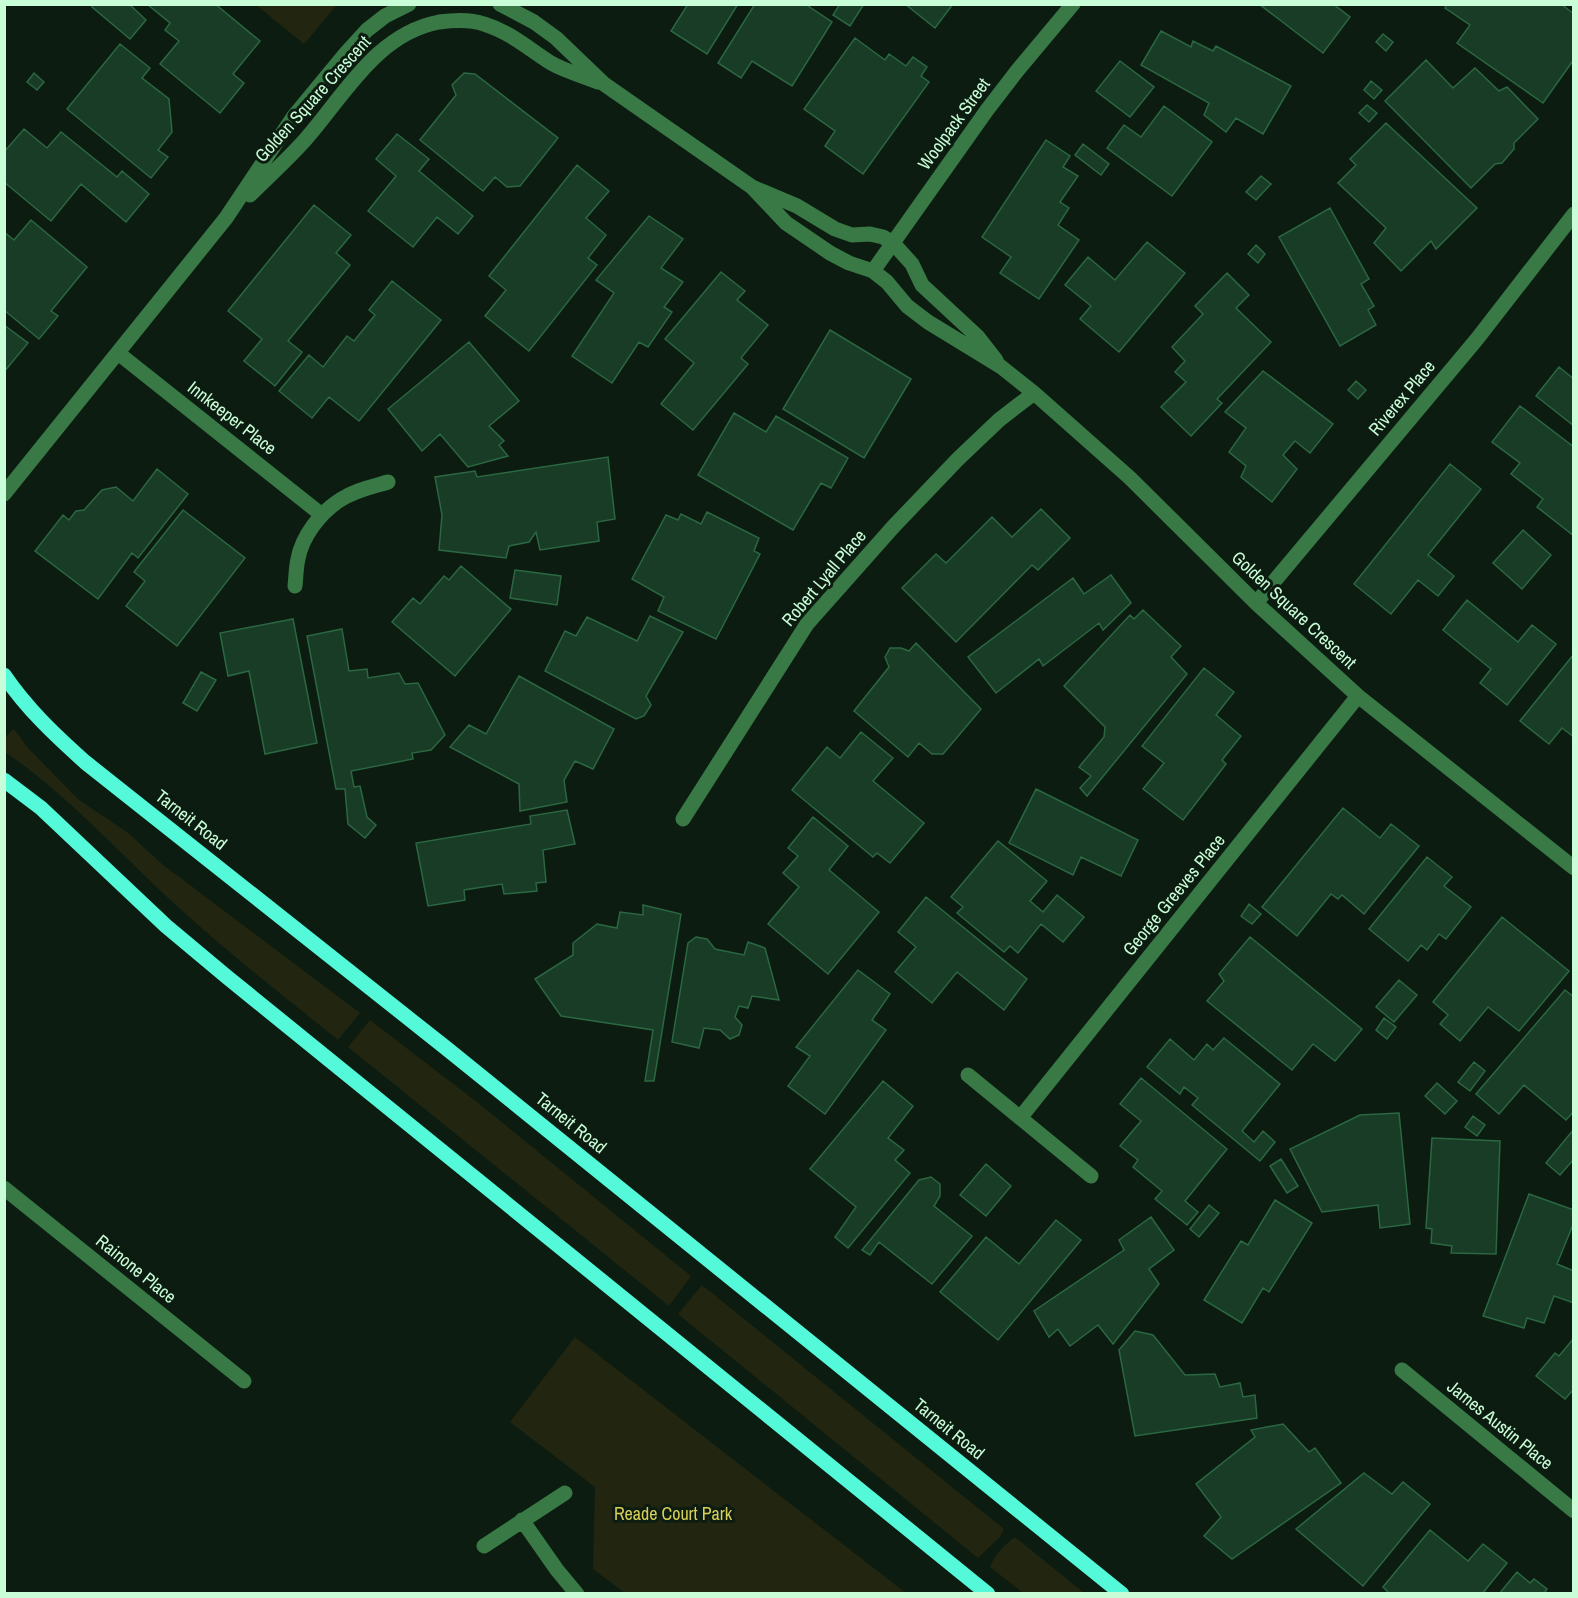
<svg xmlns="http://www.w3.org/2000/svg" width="1578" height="1598" font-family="'Archivo Narrow',sans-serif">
<rect width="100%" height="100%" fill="#0c1c11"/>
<path fill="#22250f" d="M256 5H337L304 44Z
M14 729 28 748 79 800 127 832 162 864 360 1013 338 1040C284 996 228 953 177 906 120 854 69 796 5 752V737Z
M370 1020 482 1106 691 1276 669 1306 348 1047Z
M702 1285 1004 1529 1000 1537 978 1558 678 1314Z
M575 1337 906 1593H625L593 1569 595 1487 510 1422Z
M1015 1537 1084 1593H1023L990 1567C995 1555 1004 1545 1015 1537Z"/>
<path fill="#183c26" stroke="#2b6741" stroke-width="1.5" d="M93 4H129L146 20 130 39 92 7Z
M147 4H215L260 41 233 74 244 83 220 113 160 64 179 41 165 30 170 23Z
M688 4H738L707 54 671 31Z
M755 4H805L832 22 792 86 752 61 741 78 718 63Z
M840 4H864L850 26 833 15Z
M905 4H953L935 28Z
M1259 4H1333L1350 17 1323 53Z
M1447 4H1561L1574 14V64L1572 62 1543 103 1457 43 1470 25 1445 8Z
M1161 31 1191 47 1193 41 1213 51 1216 46 1291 86 1263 134 1236 118 1226 132 1204 115 1209 103 1141 65Z
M1383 34 1393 42 1386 51 1376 42Z
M855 38 885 60 889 54 906 66 913 57 927 67 921 76 929 82 863 174 825 146 835 131 804 109Z
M120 44 150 68 142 78 169 99 172 132 158 150 168 157 151 178 67 109Z
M1426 60 1453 88 1475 68 1499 91 1507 87 1538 119 1514 143V149L1502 163 1495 164 1471 188 1385 101Z
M1120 61 1154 87 1130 117 1096 91Z
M34 73 44 82 37 90 27 82Z
M464 73 475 74 558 138 520 186 507 187 495 177 483 191 420 140 456 95 452 85Z
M1371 81 1382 90 1374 99 1364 90Z
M1367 105 1377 113 1369 122 1359 113Z
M1164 106 1212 142 1172 196 1107 148 1124 125 1141 137Z
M1386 123 1477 208 1436 249 1431 241 1401 271 1374 243 1386 228 1338 183 1356 165 1350 159Z
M24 129 47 148 61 132 117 177 122 171 149 194 126 222 81 184 51 221 4 182V152Z
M397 134 429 159 419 171 473 216 458 234 437 217 413 247 368 211 396 176 376 159Z
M1046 140 1070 156 1063 167 1078 176 1060 202 1069 208 1058 225 1079 240 1039 299 1000 273 1011 257 982 237Z
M1083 144 1109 164 1101 175 1075 155Z
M577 165 609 191 586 218 606 235 588 258 597 265 529 351 485 316 506 290 489 276Z
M1261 176 1271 184 1256 200 1246 192Z
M314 205 351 235 336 253 350 265 288 341 302 352 275 386 244 361 262 339 228 311Z
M1330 208 1369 279 1361 284 1374 306 1368 310 1376 325 1340 346 1279 237Z
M649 216 683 239 661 268 683 282 664 307 672 312 648 347 639 342 612 383 572 356 614 293 596 280Z
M31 220 87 267 51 311 58 316 39 339 4 310V232L14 240Z
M1147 242 1185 273 1119 352 1080 319 1091 306 1065 285 1088 257 1115 280Z
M1256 245 1265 254 1258 263 1248 254Z
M721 272 745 291 737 300 768 325 741 358 748 364 693 430 661 404 694 363 665 339Z
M1227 273 1249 295 1236 308 1271 342 1217 399 1222 403 1191 436 1161 407 1186 382 1175 372 1185 361 1172 347 1203 314 1195 306Z
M392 281 441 320 359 421 329 397 312 418 279 391 309 355 323 367 347 336 354 341 375 315 369 310Z
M4 325 28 343 4 372Z
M830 330 911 379 864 458 783 409Z
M469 342 519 401 489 426 504 441 499 445 508 456 468 467 440 434 422 451 388 409Z
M1559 367 1574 379V426L1536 396Z
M1263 371 1333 424 1310 453 1295 441 1283 455 1297 469 1272 502 1241 477 1246 466 1229 452 1246 428 1225 412Z
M1356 381 1366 390 1358 399 1348 390Z
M1520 406 1574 447V536L1537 507 1543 499 1511 474 1520 463 1492 442Z
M734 413 766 432 776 416 848 458 831 488 821 483 793 530 698 475Z
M608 457 615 519 597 522 599 541 540 550 536 532 529 542 509 546 506 558 439 550 442 515 435 477 475 471 477 477Z
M1450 464 1481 489 1428 555 1454 576 1438 596 1418 580 1391 614 1354 584Z
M157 469 188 494 138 558 132 553 98 599 35 551 63 515 69 520 76 511 84 510 102 490 116 487 133 501Z
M1041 509 1070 538 1038 570 1032 565 956 642 902 588 936 554 946 563 992 517 1012 537Z
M183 510 245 558 177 646 126 606 145 581 134 572Z
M707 512 759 538 754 551 760 554 716 639 658 611 664 597 632 579 666 515 678 520 681 514 701 524Z
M1523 530 1551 555 1522 589 1493 563Z
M461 566 511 609 455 676 392 622 413 598 420 604 444 576 449 580Z
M515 570 561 576 557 605 510 598Z
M1111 575 1131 603 1103 630 1099 623 1043 666 1039 659 996 693 968 657 1073 578 1084 594Z
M1467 600 1518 642 1532 625 1556 644 1507 705 1480 683 1491 669 1443 630Z
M1143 610 1181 646 1171 657 1187 674 1087 796 1080 788 1091 776 1079 767 1104 737 1105 727 1064 686 1130 615 1134 619Z
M650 616 683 632 646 696 651 705 644 716 636 719 545 671 565 631 576 636 587 617 637 641Z
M293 619 317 743 265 754 249 671 228 676 220 633Z
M342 629 349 671 367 669 368 678 399 673 405 684 418 683 445 735 431 750 412 753 413 759 351 771 354 787 360 786 367 817 376 825 365 838 348 824 345 789H336L307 636Z
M916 643 981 709 943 754H932L919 743 908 757 854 711 889 667 885 657 890 648H901L909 651Z
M1574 654V737L1562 728 1549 744 1520 721Z
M1204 668 1234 692 1216 715 1241 736 1222 760 1226 764 1183 820 1143 789 1164 763 1142 746Z
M201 672 216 680 197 711 183 703Z
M519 676 614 729 593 769 575 761 564 780 567 802 520 811 519 784 450 747 469 725 486 734Z
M861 732 893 758 873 781 924 823 890 863 877 853 873 857 792 790 827 747 840 758Z
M1036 789 1138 840 1121 876 1081 857 1073 875 1009 843Z
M1343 808 1380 838 1391 824 1419 846 1364 914 1342 895 1338 899 1331 894 1297 936 1262 907Z
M567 810 575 844 543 850 546 882 536 883 537 891 504 894 502 884 464 890 465 900 428 906 416 843 531 824 530 816Z
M813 817 848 846 829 870 879 912 828 974 768 924 799 887 783 873 798 856 788 848Z
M998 841 1047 881 1030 901 1043 912 1057 895 1084 917 1063 942 1041 924 1018 953 1010 946 1004 952 957 913 963 907 951 897Z
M1427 857 1452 877 1444 886 1471 907 1446 939 1439 934 1427 950 1421 945 1408 961 1369 929Z
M926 897 1027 979 1004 1010 957 972 932 1003 895 972 916 947 898 932Z
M1249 904 1261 914 1252 924 1241 916Z
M643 905 681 914 654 1081H645L653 1030 561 1016 535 979 573 955V943L597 924 617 928 620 912 643 915Z
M1502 917 1569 971 1519 1031 1488 1007 1460 1041 1440 1024 1448 1015 1433 1002Z
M696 937 707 939 715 949 744 955 748 942 765 948 779 1000 752 996 748 1008 739 1006 735 1017 742 1025 739 1035 730 1039 720 1030 704 1028 699 1048 672 1042 688 943Z
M1250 937 1362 1029 1335 1061 1313 1044 1292 1070 1207 1001 1224 981 1219 974Z
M858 970 890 994 872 1020 886 1030 825 1114 788 1086 810 1056 796 1047Z
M1399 980 1417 995 1394 1022 1376 1007Z
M1565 990 1574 997V1111L1566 1120 1524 1085 1499 1114 1476 1094Z
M1384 1018 1396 1027 1387 1039 1376 1030Z
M1224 1038 1280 1084 1242 1131 1254 1142 1263 1131 1275 1142 1260 1161 1192 1105 1198 1098 1184 1087 1180 1094 1147 1067 1170 1039 1194 1060 1207 1044 1213 1050Z
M1474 1062 1485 1071 1470 1091 1458 1082Z
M1141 1078 1227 1149 1185 1201 1198 1212 1187 1225 1155 1199 1162 1191 1133 1167 1138 1160 1120 1146 1141 1121 1120 1104Z
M883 1081 913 1106 888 1138 904 1150 895 1160 910 1173 848 1248 835 1237 856 1207 810 1169Z
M1437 1083 1457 1101 1445 1114 1425 1096Z
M1399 1113 1410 1224 1380 1228 1378 1205 1322 1212 1290 1149 1360 1115Z
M1473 1116 1485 1125 1477 1136 1465 1127Z
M1574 1129V1159L1560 1175 1546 1163Z
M1432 1138 1500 1141 1496 1254 1451 1253 1452 1246 1431 1243 1432 1229 1426 1228Z
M1281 1159 1298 1186 1287 1193 1270 1166Z
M986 1164 1011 1186 986 1216 960 1195Z
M931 1177 940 1184V1196L934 1206 972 1236 932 1284 879 1242 870 1255 862 1250 919 1180Z
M1529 1194 1574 1210V1222L1557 1264 1574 1271V1303L1554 1296 1544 1323 1527 1318 1524 1328 1483 1316Z
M1275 1200 1312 1223 1269 1292 1263 1288 1242 1323 1204 1300 1241 1241 1248 1245Z
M1209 1205 1219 1213 1199 1237 1190 1229Z
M1151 1217 1174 1250 1149 1269 1159 1284 1113 1344 1098 1325 1070 1346 1058 1329 1049 1337 1034 1311 1124 1250 1119 1240Z
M1056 1220 1081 1240 998 1340 940 1292 986 1237 1019 1264Z
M1135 1331 1153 1335 1185 1375 1215 1374 1220 1387 1240 1383 1243 1397 1255 1395 1257 1418 1135 1436 1119 1350Z
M1574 1338V1389L1565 1399 1536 1376 1555 1353 1559 1356Z
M1283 1424 1309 1452 1315 1448 1341 1483 1232 1559 1204 1536 1221 1517 1196 1484 1255 1437 1251 1430Z
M1364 1473 1392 1494 1403 1482 1430 1504 1363 1586 1296 1529Z
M1430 1530 1468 1561 1483 1544 1507 1563 1482 1594H1390L1383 1587Z
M1517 1572 1530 1583 1534 1579 1547 1589 1544 1594H1499Z"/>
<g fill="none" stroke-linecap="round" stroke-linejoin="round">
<path stroke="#387946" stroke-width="15" d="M500 4 534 22 556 38 604 84 752 187 797 206 835 229 852 235 870 234 883 237 893 243 912 264 922 285 978 337 996 360
M752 187 786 223 830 253 849 263 873 271 887 282 907 306 928 322 1000 366 1034 393 1130 478 1256 603 1358 696 1574 868
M250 195C268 177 288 159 305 140 344 96 376 34 439 22 454 20 470 19 484 24 510 32 529 49 551 63 565 71 583 76 598 82
M873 271 987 110 1017 71 1073 4
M118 353 322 515
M4 494 226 218 294 116 346 53 367 30 385 16 409 4
M295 586C296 577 296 567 298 559 302 536 321 512 340 500 355 490 372 487 388 482
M1256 603 1477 339 1574 214
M683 819 807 624 893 527 958 459 999 420 1034 393
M968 1075 1091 1176
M1020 1118 1358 696
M4 1188 244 1381
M1402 1370 1574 1511
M522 1520 557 1570 577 1594
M484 1546 565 1493"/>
<path stroke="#53f9d8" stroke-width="15" d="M4 675C27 709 55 735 85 762L446 1048 1122 1594
M4 780 41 808 166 926 227 977 988 1594"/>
</g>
<g text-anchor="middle" stroke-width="6" stroke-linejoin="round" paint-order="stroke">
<g font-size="18" fill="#c8fdd7" stroke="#0c1c11">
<text transform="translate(313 99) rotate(-48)" y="6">Golden Square Crescent</text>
<text transform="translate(954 124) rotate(-54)" y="6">Woolpack Street</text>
<text transform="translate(1402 398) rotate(-50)" y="6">Riverex Place</text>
<text transform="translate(232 418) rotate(38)" y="6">Innkeeper Place</text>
<text transform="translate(824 578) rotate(-50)" y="6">Robert Lyall Place</text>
<text transform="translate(1294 610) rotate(43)" y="6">Golden Square Crescent</text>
<text transform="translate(191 820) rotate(38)" y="6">Tarneit Road</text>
<text transform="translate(1174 895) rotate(-51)" y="6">George Greeves Place</text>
<text transform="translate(571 1123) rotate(39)" y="6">Tarneit Road</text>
<text transform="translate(136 1269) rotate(39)" y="6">Rainone Place</text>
<text transform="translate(1500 1425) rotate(39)" y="6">James Austin Place</text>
<text transform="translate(949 1429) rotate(39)" y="6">Tarneit Road</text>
</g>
<g font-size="18" fill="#d9cf58" stroke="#0c1c11">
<text x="673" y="1520">Reade Court Park</text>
</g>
</g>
<rect width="1578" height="1598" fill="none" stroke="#c8fdd7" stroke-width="12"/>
</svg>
